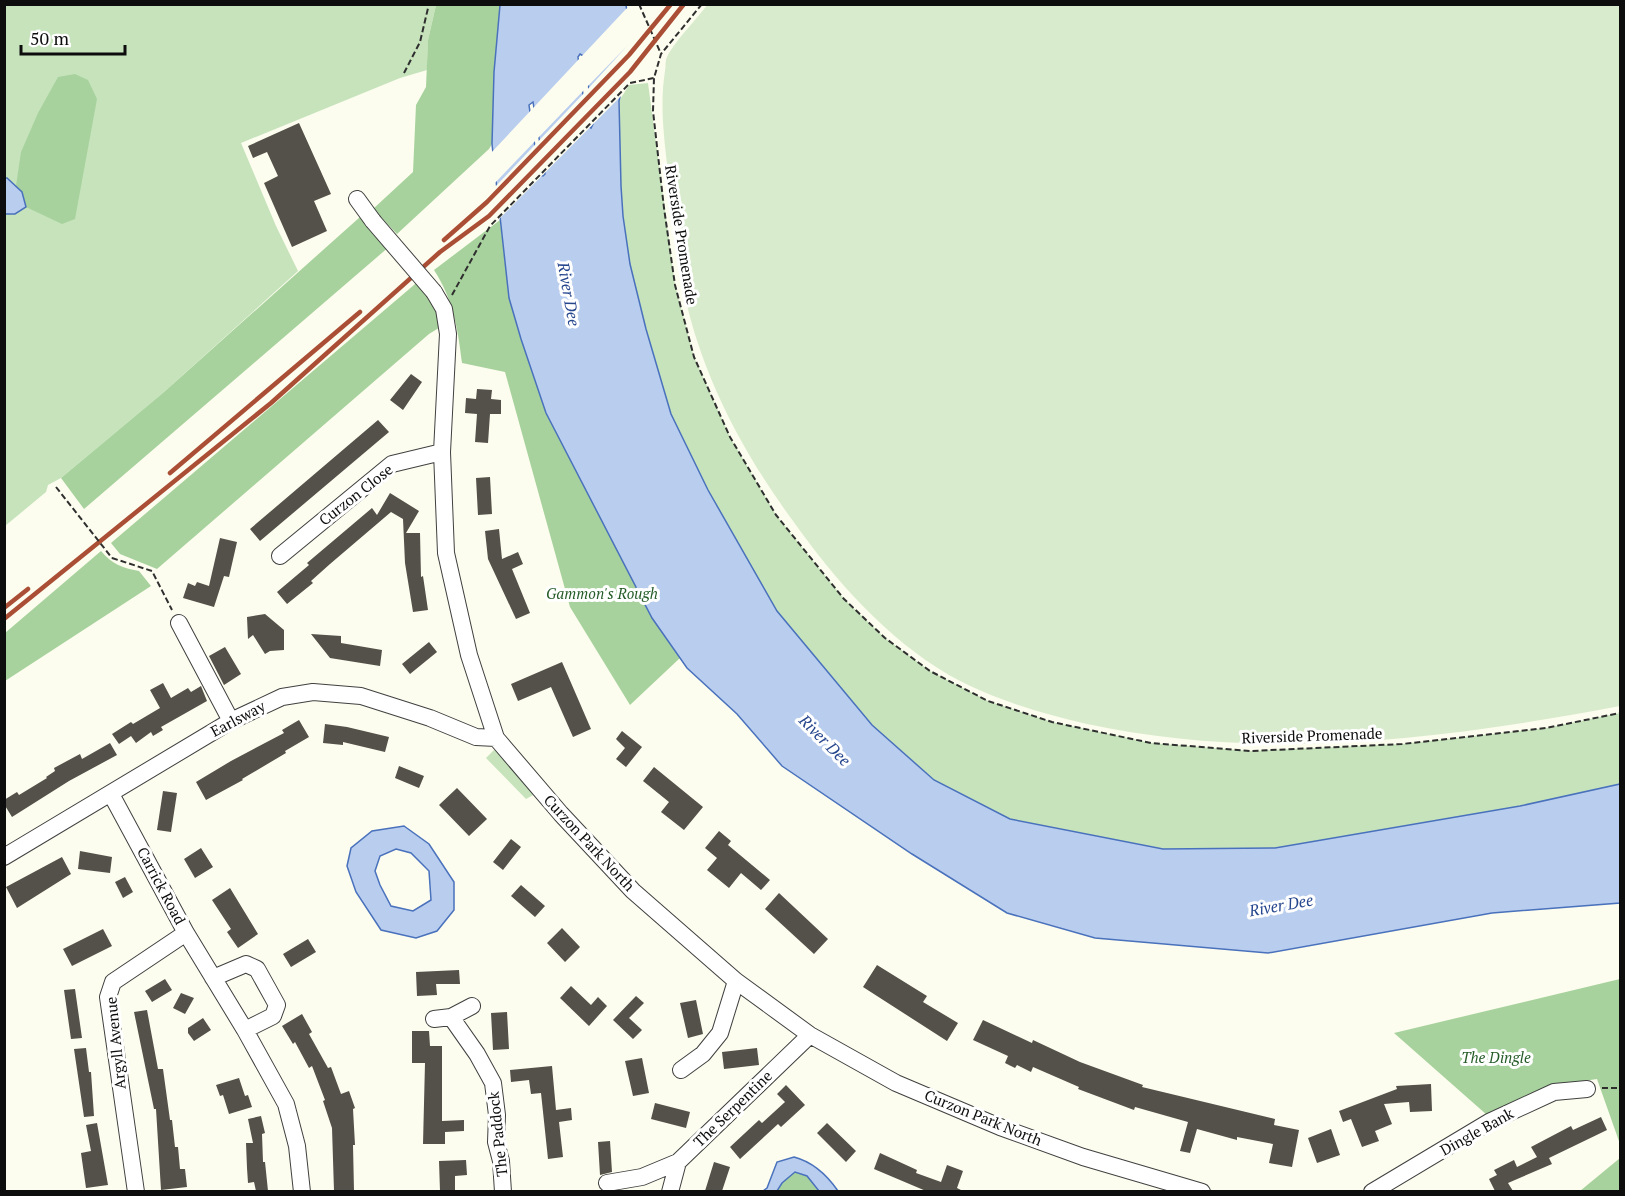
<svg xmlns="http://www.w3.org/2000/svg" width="1625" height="1196" font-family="'PT Serif',serif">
<rect width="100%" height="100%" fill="#fcfdee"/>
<path fill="#c6e3bc" d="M5 5H436L428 40 427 70 400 78 241 143 276 226 298 271 164 392 61 478 48 485 46 492 5 526Z
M648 83 675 285 694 357 730 437 776 515 844 599 885 638 930 671 988 701 1052 722 1151 743 1251 751 1402 744 1546 728 1620 713V784L1520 806 1275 848 1163 849 1010 819 934 780 872 725 777 611 708 490 671 414 646 329 630 264 623 216 621 186 619 101 629 85Z
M494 750 509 758 535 794 526 799 486 758Z"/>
<path fill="#a8d29d" d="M436 5H500L494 72 492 144 489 149 397 234 373 209 413 172 416 105 426 87 428 40Z
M75 74 88 80 97 99 75 219 62 224 26 207 22 192 16 186 21 152 38 113 58 77Z
M360 217 390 246 84 509 61 478 164 392Z
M500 220 509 298 521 339 546 413 652 618 680 658 630 705 570 607 505 372 462 363C458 329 453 299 434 270Z
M421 279 442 305V326L429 334 157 569 120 554 111 543Z
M101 551C112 564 122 568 139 571L151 586 5 681V633Z
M1620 979V1144L1597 1079 1550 1086 1487 1115 1394 1033Z
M1620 1158V1191H1580Z
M794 1172 807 1176 819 1191 777 1192 782 1183Z"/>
<path fill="#d9ebcd" d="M708 4 1620 5V706C1446 739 1262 762 1087 724 1040 713 992 699 949 675 886 638 835 580 793 521 740 449 696 365 681 276 676 244 673 212 669 181 665 144 659 108 665 71 666 66 665 61 667 57 672 45 699 16 708 4Z"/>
<path fill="#b9cdee" stroke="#4971bc" stroke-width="1.5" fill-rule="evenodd" d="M500 5H626L632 45 619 101 621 186 623 216 630 264 646 329 671 414 708 490 777 611 872 725 934 780 1010 819 1163 849 1275 848 1520 806 1620 784V903L1492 913 1268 953 1095 938 1007 913 912 854 782 766 737 714 687 668 652 618 546 413 521 339 509 298 492 144 494 72ZM580 54 585 57 593 124 591 128 587 125 578 57ZM533 102 545 174 543 176 539 175 529 105Z
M4 178H7L22 192 26 207 15 214H5Z
M404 826 429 844 454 882V910L437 931 416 938 381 930 356 892 347 866 351 848 372 831ZM396 849 411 853 429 871 431 900 413 911 391 906 380 885 375 871 380 856Z
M794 1157C813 1162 827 1175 838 1191H819L807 1176 795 1172 782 1183 777 1191H763L767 1188 777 1162Z"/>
<path fill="#fcfdee" d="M629 7 635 45 624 93 497 221 494 188 586 91 590 124 586 91 628 45 586 88 581 58 585 89 493 185 490 154 626 9Z"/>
<path fill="#54504a" d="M299 123 331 194 314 201 327 231 292 247 264 183 278 176 267 152 253 158 248 146Z
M411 374 422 382 403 410 390 400Z
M477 389 492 390 491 399 501 400V414H490L488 443 475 442 477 414 465 413 466 398 476 399Z
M378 420 389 432 260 541 250 529Z
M490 477 492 514 478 515 476 478Z
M390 493 419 511 406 533H420L421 577 423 576 428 610 413 612 405 563 403 519 391 512 330 564 311 581 313 583 287 604 277 592 309 565 307 563 372 508 377 515Z
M499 529 502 559 518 552 523 564 512 569 530 613 516 619 488 559 485 531Z
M220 538 237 542 229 577 224 576 214 607 183 598 188 583 195 586 197 582 209 586Z
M265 614 284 630V650L270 651 265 654 253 635 248 639 247 617Z
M311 634 341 636V643L382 650 380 666 330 658Z
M429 642 437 652 410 674 402 664Z
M225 647 241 674 224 685 209 656Z
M562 662 591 729 573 737 551 687 518 701 511 684Z
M163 683 171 698 188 688 191 692 201 686 207 701 161 727 163 730 153 736 151 732 136 743 131 736 119 744 112 734 131 722 133 724 160 708 150 690Z
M299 720 309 737 285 751 286 753 242 779 243 780 206 800 196 782 231 761 284 733 282 730Z
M325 724 347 727 389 737 385 752 343 742V745L323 743Z
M622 731 642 747 626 767 616 759 625 748 616 739Z
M110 743 117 755 69 781 12 817 4 804V800L17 792 19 795 47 778 46 777 55 771 54 768 80 754 82 759Z
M399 766 424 776 419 788 395 778Z
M654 767 703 807 684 830 661 812 669 802 643 781Z
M457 788 487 819 469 836 439 805Z
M163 791 177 793 171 832 157 830Z
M719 831 731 841 728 845 770 880 761 890 741 873 729 888 707 870 717 858 705 848Z
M511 839 521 847 503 870 493 862Z
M201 848 213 867 195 878 184 859Z
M80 851 112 857 110 873 78 869Z
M62 857 71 874 17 908 6 887Z
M125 877 133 892 123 898 115 882Z
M521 885 545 906 535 917 511 896Z
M230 888 258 934 238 948 227 932 231 929 212 900Z
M779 893 828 939 814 954 765 909Z
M562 928 580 947 565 962 547 943Z
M103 929 112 946 72 966 63 949Z
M308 939 316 952 291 967 283 954Z
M877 965 927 996 923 1002 958 1023 947 1041 863 987Z
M459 970 460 984H436L437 995 417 996 416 972Z
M165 979 172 990 152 1002 145 991Z
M571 986 591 1005 598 997 607 1006 589 1026 560 998Z
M75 989 82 1038 71 1039 64 990Z
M181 993 194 998 185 1014 173 1008Z
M636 996 644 1003 629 1018 642 1030 633 1039 613 1020Z
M696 1000 703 1034 688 1038 680 1003Z
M147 1010 158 1069H163L170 1120H172L175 1147H178L180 1169H185L187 1187 161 1190 156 1109H154L134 1012Z
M507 1012 509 1049 493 1050 491 1013Z
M302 1014 312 1032 309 1034 328 1068 331 1067 341 1094 349 1091 355 1108 353 1109 355 1145H353L354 1191H334L332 1128 323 1101 325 1100 312 1066 309 1068 295 1042 293 1044 282 1026Z
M203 1018 211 1030 194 1041 188 1033V1028Z
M983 1020 1032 1043 1033 1040 1080 1062 1143 1085 1142 1087 1275 1119 1274 1125 1299 1130 1292 1167 1269 1163 1273 1144 1237 1137V1140L1197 1129 1190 1153 1180 1151 1188 1122 1135 1107 1134 1110 1078 1089 1079 1087 1033 1067 1031 1072 1017 1065 1015 1068 1005 1063 1008 1056 973 1040Z
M412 1031H429L430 1046H442V1121L464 1120V1131L445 1132V1144H423L425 1063H412Z
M86 1048 89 1072H91L94 1116 84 1117 74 1049Z
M757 1048 759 1065 724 1069 722 1052Z
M642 1058 649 1093 633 1096 625 1061Z
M552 1066 556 1110 571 1108 572 1120 559 1122 563 1157 548 1159 541 1093 531 1094 529 1080 511 1082 510 1070Z
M239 1078 245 1096 248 1095 252 1107 229 1114 223 1095 220 1096 216 1085Z
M1431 1084 1432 1111 1410 1112 1409 1102 1384 1104 1392 1124 1375 1131 1379 1141 1362 1147 1351 1119 1343 1122 1339 1111 1397 1089 1396 1086Z
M786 1085 805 1105 781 1127 778 1124 740 1159 730 1147 759 1120 762 1123 785 1102 777 1094Z
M655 1103 690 1112 686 1128 651 1119Z
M261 1116 265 1133 262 1134 263 1162H265L268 1191H256L254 1182 248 1183 247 1168 246 1143H253L248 1119Z
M1601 1117 1607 1130 1549 1158 1552 1164 1508 1183 1513 1191H1495L1489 1179 1497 1175 1494 1170 1514 1160 1517 1167 1537 1157 1531 1147 1571 1126 1573 1130Z
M97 1123 108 1185 86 1188 81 1153 91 1151 86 1125Z
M827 1123 856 1151 846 1162 817 1133Z
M1331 1129 1340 1155 1317 1163 1308 1138Z
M610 1141 612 1172 600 1175 598 1142Z
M880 1153 917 1170 916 1173 941 1182 947 1165 963 1171 957 1188 963 1191H926L874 1169Z
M466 1160 467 1175 455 1176V1191H440L439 1161Z
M714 1162 730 1167 722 1191H705Z"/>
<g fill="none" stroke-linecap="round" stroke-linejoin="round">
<defs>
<path id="minor" d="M357 199 373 221
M434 292 444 309 448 334 442 452 446 553 469 655 496 738 561 814 633 891 736 981 810 1035 896 1083 1000 1127 1083 1157 1202 1192
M280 556 392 464 442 452
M179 623 231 721
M111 794 186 933 245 1030 286 1104 297 1146 302 1192
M4 857 231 721 282 697 313 692 361 696 430 718 476 737 496 738
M213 978 246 964 257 969 277 1005 273 1016 245 1030
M451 1017 477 1054 493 1083 497 1115 496 1142 501 1161 503 1192
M434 1019 451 1017 472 1006
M681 1070 703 1054 720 1033 736 981
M607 1183 642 1177 678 1162
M136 1192 108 997 113 982 186 933
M670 1192 678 1162 810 1035
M1372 1192 1489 1122 1554 1092 1587 1089"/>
</defs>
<use href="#minor" stroke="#404040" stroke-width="18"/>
<path stroke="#2f2f2f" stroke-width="2" stroke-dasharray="6 3" stroke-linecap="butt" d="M639 4 661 54
M702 4 661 54 654 78 653 111 664 208 675 285 694 357 730 437 776 515 844 599 885 638 930 671 988 701 1052 722 1151 743 1251 751 1402 744 1546 728 1620 713
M404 73 420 42 429 4
M452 295 490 226 630 83 654 78
M112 558 152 571 172 610
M1602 1088H1620"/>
<use href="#minor" stroke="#fff" stroke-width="16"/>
<path stroke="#ab4e36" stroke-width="4.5" d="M444 240 487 202 629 55 671 4
M170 473 360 312
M4 608 28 589
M4 619 271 403 440 252 489 216 630 72 684 4"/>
<defs>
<path id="minor-bridge" d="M373 221 434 292"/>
</defs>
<use href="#minor-bridge" stroke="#404040" stroke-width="18" stroke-linecap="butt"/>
<path stroke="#2f2f2f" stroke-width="2" stroke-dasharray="6 3" stroke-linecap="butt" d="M56 487 112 558"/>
<use href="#minor-bridge" stroke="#fff" stroke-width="16"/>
</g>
<g text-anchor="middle" stroke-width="6" stroke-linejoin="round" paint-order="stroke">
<g font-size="15" fill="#0d0d0d" stroke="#fff">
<text transform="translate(681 235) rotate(81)" y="5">Riverside Promenade</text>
<text transform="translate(356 495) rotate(-38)" y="5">Curzon Close</text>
<text transform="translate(238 719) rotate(-28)" y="5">Earlsway</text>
<text transform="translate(1312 736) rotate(-2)" y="5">Riverside Promenade</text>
<text transform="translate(589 843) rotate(47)" y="5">Curzon Park North</text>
<text transform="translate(161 886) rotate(62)" y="5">Carrick Road</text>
<text transform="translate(116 1043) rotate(-96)" y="5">Argyll Avenue</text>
<text transform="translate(733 1109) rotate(-44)" y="5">The Serpentine</text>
<text transform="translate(983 1118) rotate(22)" y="5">Curzon Park North</text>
<text transform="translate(1477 1132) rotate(-29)" y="5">Dingle Bank</text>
<text transform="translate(498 1134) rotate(-96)" y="5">The Paddock</text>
</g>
<g font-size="15" font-style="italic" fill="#255c28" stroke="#fff">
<text x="602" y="599">Gammon's Rough</text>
<text x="1496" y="1063">The Dingle</text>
</g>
<g font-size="16" font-style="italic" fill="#26468e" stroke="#fff">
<text transform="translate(569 294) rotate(80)" y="6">River Dee</text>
<text transform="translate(825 740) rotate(45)" y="6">River Dee</text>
<text transform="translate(1281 905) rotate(-10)" y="6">River Dee</text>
</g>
</g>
<rect width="1625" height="1196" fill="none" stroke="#0d0d0d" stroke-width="12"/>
<path d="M21 45v9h104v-9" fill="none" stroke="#0d0d0d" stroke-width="3"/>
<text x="30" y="45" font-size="18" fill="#0d0d0d" stroke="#ffffff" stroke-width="4.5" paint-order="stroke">50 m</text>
</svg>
